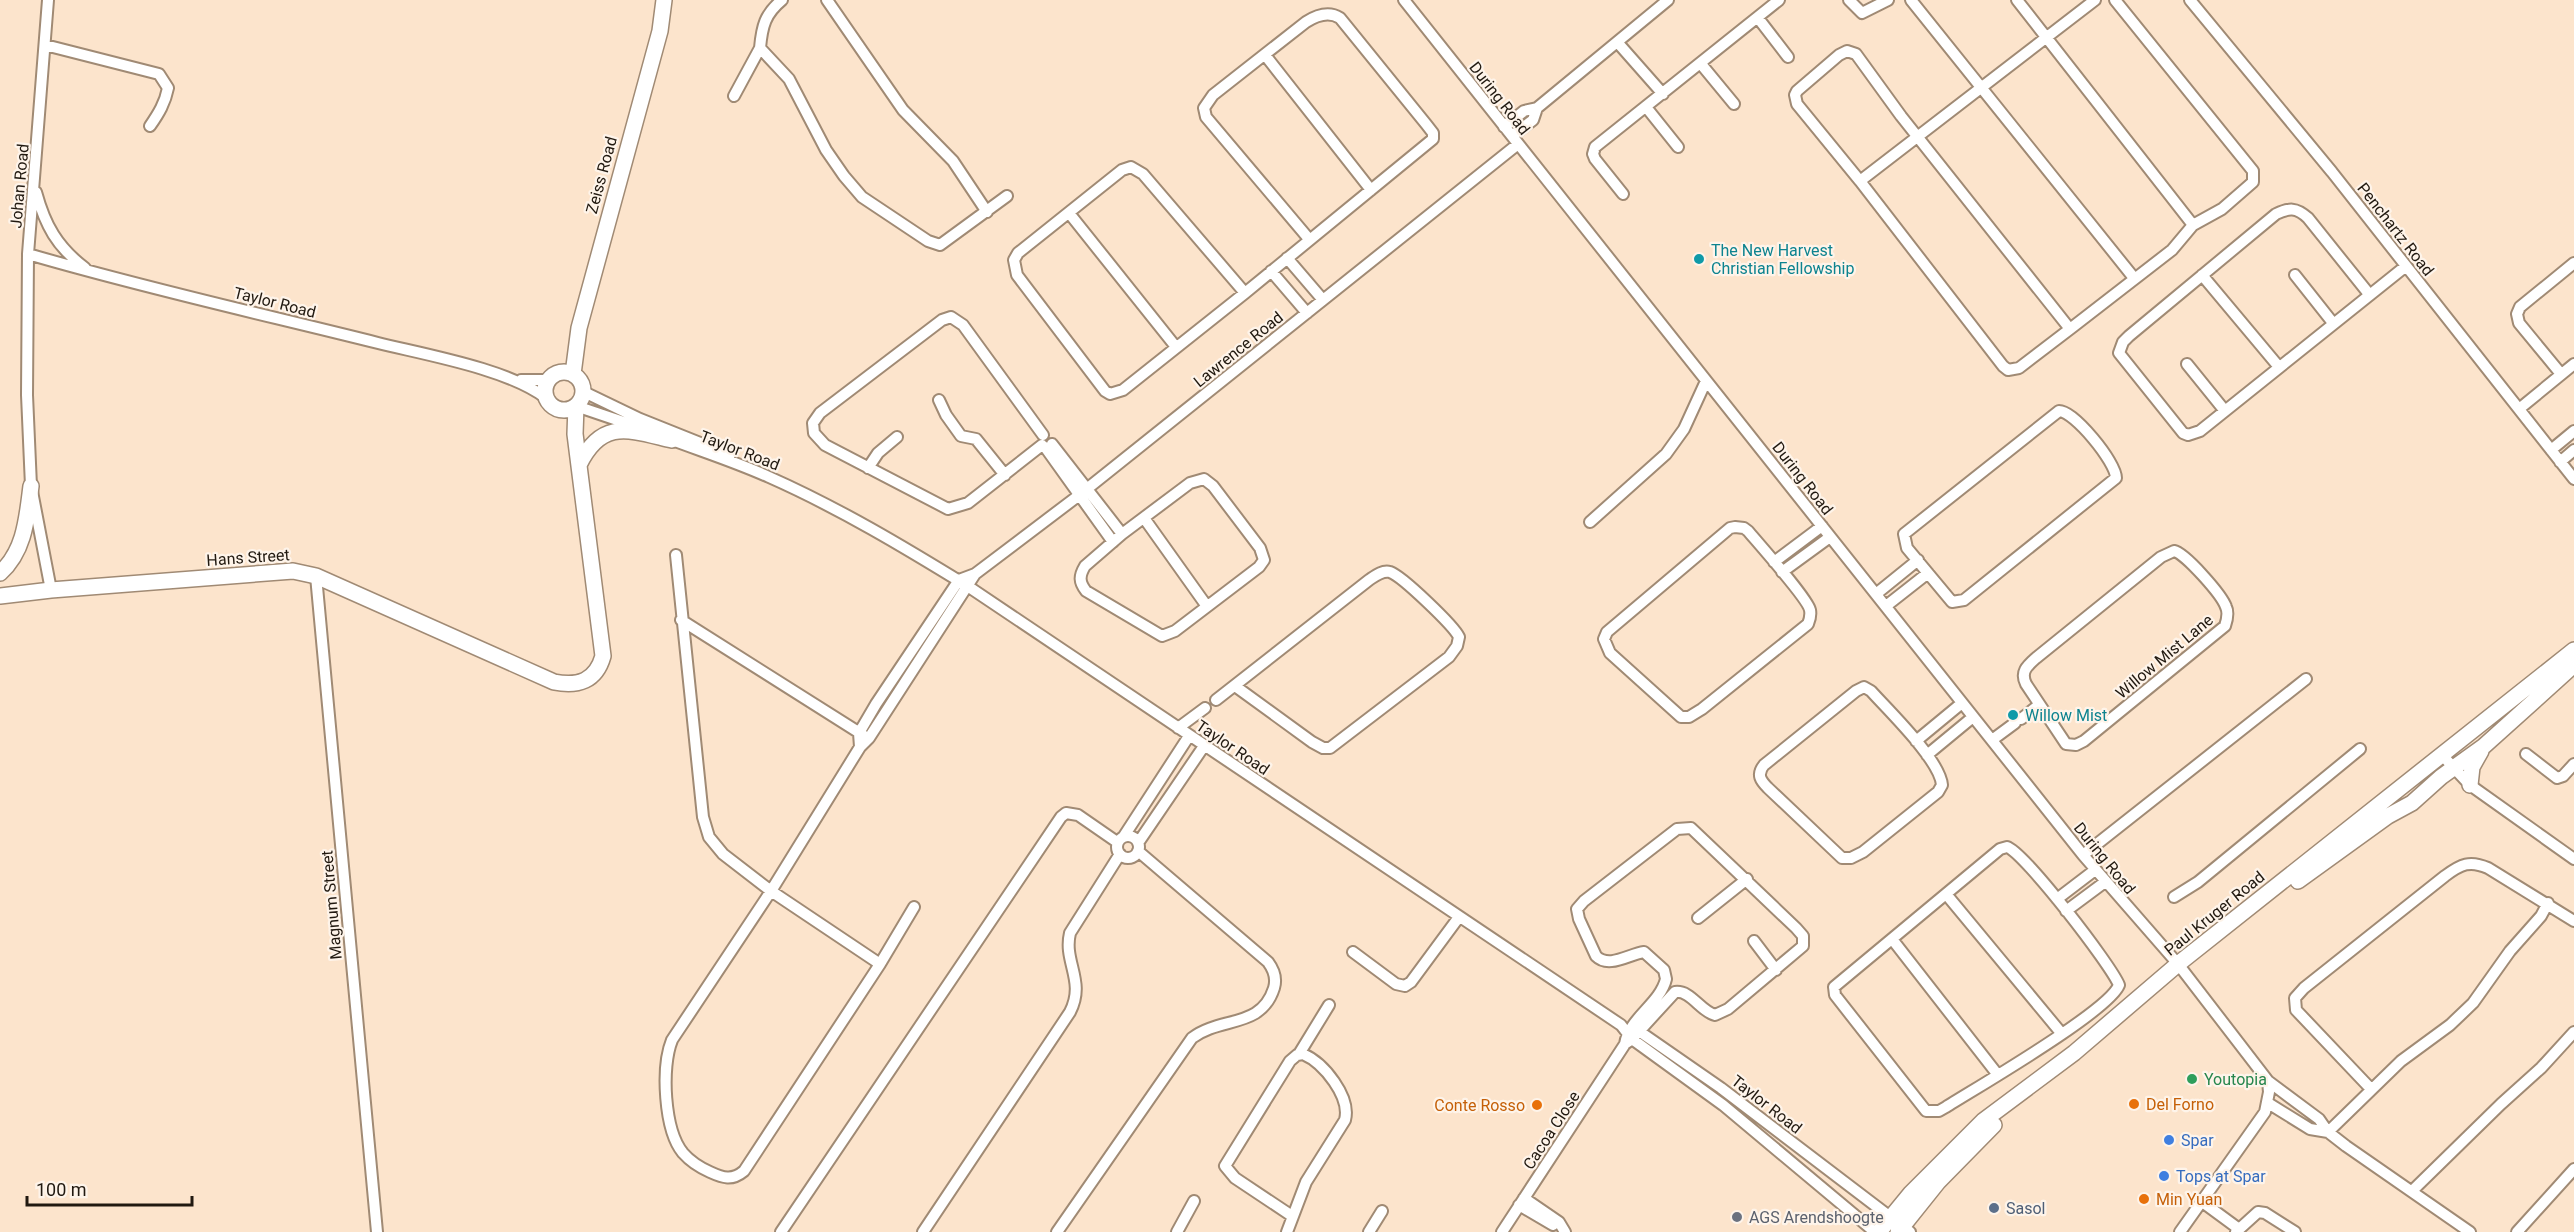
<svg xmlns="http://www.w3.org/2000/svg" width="2574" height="1232" font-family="Roboto,sans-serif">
<rect width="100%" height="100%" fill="#fce4cc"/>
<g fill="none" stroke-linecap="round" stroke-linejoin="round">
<defs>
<path id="street" d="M48 0 28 254 27 395 31 486 51 590
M782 0C765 14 762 26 760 48L789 79 826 150 844 176 862 197 928 241 940 245 1007 196
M827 0 903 110 953 161 987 212
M1404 0 2083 855 2178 964 2268 1081 2269 1092 2265 1112 2180 1232
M1849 0 1862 13 1888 0
M1911 0 2134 278
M2017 0 2193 225 2222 209 2253 182V171L2115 0
M2190 0 2332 172 2574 479
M1758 18 1788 57
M1618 43 1663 94
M45 45 159 74 168 88C165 103 159 113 150 126
M1847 51 1856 54 1901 116 2070 329 2019 368 2008 370 2003 366 1860 181 1797 104 1795 95 1797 91 1839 55Z
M1265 55 1371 190
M1701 64 1734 104
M734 96 760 48
M1646 107 1678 147
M1504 127 1524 111 1537 108 1668 0
M1512 136 1533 120 1537 108
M1860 181 2095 0
M36 192C45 225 57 247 85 268
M1623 194 1595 159 1593 154 1595 147 1779 0
M1069 213 1176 347
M28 254C144 288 262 314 378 343 427 355 508 369 546 398
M1287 258 1323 300
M1271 271 1307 313
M2202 275 2279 367
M2295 275 2333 323
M1245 293 1143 174 1131 167 1122 170 1018 253 1014 260 1017 275 1105 391 1110 394 1123 390 1245 293 1433 139V133L1426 124 1340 18C1329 11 1317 15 1306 22L1213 95 1204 108 1206 117 1309 239
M2369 294 2308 218C2296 207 2289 208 2276 214L2129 336 2123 342 2119 353 2183 433 2188 435 2200 431 2406 266
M2070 329 2172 250 2193 225
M2187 364 2225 411
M2561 374 2519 323 2517 314 2520 307 2574 263
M521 380H548
M584 392 640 419 730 455
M939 400 946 415 961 436 976 439 1005 475
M576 406 641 428
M2519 409 2574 364
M2059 411C2074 411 2116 462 2116 478L1964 600 1952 602 1907 548 1904 534Z
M667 438C701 451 736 462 769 477 839 508 904 547 969 587L1621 1025 1632 1039 1723 1105 1875 1232
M1052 444 1122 534
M1042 445 968 503 948 509 825 445 814 433 813 423 820 413 942 320 951 317 963 325 1043 435
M1045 447 1113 542
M2551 450 2574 431
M2560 462 2574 450
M868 468 878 453 897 437
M1204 479 1213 486 1260 548 1264 560 1259 567 1175 631 1162 636 1086 591C1079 582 1079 576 1085 566L1122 534 1190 483Z
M1144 518 1206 605
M1590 522 1666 454 1684 429 1706 381
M1735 527 1744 528 1748 531C1759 544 1808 599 1810 610 1811 615 1810 619 1808 624L1702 709 1689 717H1681L1610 653 1604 639 1607 632 1730 528Z
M2174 551C2185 553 2222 595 2226 607 2229 613 2227 620 2225 626L2084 741 2076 745 2066 744 2026 684C2020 672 2027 666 2036 658L2161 557Z
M676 555 703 817 709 837 723 854 771 891 880 964
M1774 562 1822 526
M1782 572 1830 537
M316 576 377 1232
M1876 594 1918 560
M1886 606 1928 573
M681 620 863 735
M1864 687 1871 691C1888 710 1940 760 1942 785L1938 792 1863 852 1851 858H1842L1768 788C1761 781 1756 775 1764 765L1856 691Z
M1216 700 1369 580C1375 576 1382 570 1390 572 1402 576 1454 626 1459 637L1457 646 1449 657 1330 748H1323L1312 742 1235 686
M2021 719 2039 705
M1178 728 1205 708
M1992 740 2015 723
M1916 741 1962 703
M860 747 859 733 876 704 959 580 975 574 1078 496 1518 144
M2441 754 2470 785 2574 859
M2526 754 2557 778 2563 776 2574 764
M1927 755 1973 717
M1117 847a11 11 0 1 1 22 0a11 11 0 1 1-22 0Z
M1124 836 1189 736
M1138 843 1204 746
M2007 847C2024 852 2111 965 2119 985 2109 1011 1976 1088 1946 1107L1939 1111H1926L1835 995 1834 987 2000 849Z
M2083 855 2306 679
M1946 894 2062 1034
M2174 897 2198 882 2360 749
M2057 899 2095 870
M914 907 880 964 744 1171C732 1181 723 1178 710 1172 701 1168 690 1161 683 1153 664 1130 661 1067 672 1040L771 891 860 747 869 738 975 574
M2066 911 2105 882
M1698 918 1747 879
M1892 939 1998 1075
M1754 941 1776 970
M1353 952 1396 984 1405 986 1411 982 1459 917
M1633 1027 1721 1088 1910 1232
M1299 1054 1329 1005
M2268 1081 2319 1119 2328 1132 2346 1146 2470 1232
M2371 1089 2296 1010 2295 998 2304 988 2445 876C2461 864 2470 860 2488 868L2574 921
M2268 1103 2310 1129 2328 1132 2401 1061 2450 1025 2473 1003 2510 951 2541 916 2548 903
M2412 1191 2501 1104 2541 1068 2574 1032
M1524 1198 1559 1222 1565 1232
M2201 1201 2239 1229
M1519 1205 1553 1225
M781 1232 1061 817 1066 813 1078 815 1117 842
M923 1232 1070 1012C1086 981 1063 962 1070 933L1120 854
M1057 1232 1192 1038C1221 1016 1261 1029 1274 988 1277 978 1274 970 1268 962L1138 851
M1177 1232 1194 1201
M1287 1232 1306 1182 1345 1120C1351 1097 1324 1063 1303 1054L1297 1055 1290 1061 1225 1166 1235 1178 1292 1216
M1369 1232 1382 1211
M1502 1232 1625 1044C1629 1018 1660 1004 1666 979L1664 970 1644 952C1629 954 1609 969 1596 956L1579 919 1577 909 1584 901 1677 829 1691 828 1796 928 1803 936V946L1728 1009 1715 1015C1700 1011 1691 990 1675 992L1632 1039 1625 1044
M2236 1232 2258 1212 2265 1213 2295 1232
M2517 1232 2574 1169"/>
<path id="secondary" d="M545 391a19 19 0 1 1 38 0a19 19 0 1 1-38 0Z
M573 374 579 328 660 31 664 0
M579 465C602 418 629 430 672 440
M0 573C25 551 27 517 31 486
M0 596 51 590 293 571 316 576 554 682C578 687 596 681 603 656L575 434 576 406
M2470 785 2472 767 2481 751
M2298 881 2388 816 2412 803 2441 777 2484 746 2574 665
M1879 1232 1911 1193 1983 1121 2074 1053 2178 964 2574 650
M1898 1232 1938 1182 1994 1125"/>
</defs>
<use href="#street" stroke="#a08a74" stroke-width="14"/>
<use href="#secondary" stroke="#a08a74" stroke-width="18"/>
<use href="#street" stroke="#fff" stroke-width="10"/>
<use href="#secondary" stroke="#fff" stroke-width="15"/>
</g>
<g fill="#0f9aa8" stroke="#fef4ea" stroke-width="2">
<circle cx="1699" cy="259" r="6"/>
<circle cx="2013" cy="715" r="6"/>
</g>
<circle fill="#2e9e5b" stroke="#fef4ea" stroke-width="2" cx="2192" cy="1079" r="6"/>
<g fill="#e8710a" stroke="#fef4ea" stroke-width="2">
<circle cx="2134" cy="1104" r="6"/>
<circle cx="1537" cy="1105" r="6"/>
<circle cx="2144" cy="1199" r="6"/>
</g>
<g fill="#3f7fe0" stroke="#fef4ea" stroke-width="2">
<circle cx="2169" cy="1140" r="6"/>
<circle cx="2164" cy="1176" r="6"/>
</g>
<circle fill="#5c6f8a" stroke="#fef4ea" stroke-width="2" cx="1994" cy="1208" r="6"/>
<circle fill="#6b7280" stroke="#fef4ea" stroke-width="2" cx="1737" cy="1217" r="6"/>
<g text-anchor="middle" stroke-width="4.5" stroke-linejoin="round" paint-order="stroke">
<g font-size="16" fill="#211910" stroke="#fef4ea">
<text transform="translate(1500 98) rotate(52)" y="6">During Road</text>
<text transform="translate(601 175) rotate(-75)" y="6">Zeiss Road</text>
<text transform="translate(19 186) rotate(-85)" y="6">Johan Road</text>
<text transform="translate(2396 229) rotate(52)" y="6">Penchartz Road</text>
<text transform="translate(275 302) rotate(14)" y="6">Taylor Road</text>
<text transform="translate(1238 349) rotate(-39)" y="6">Lawrence Road</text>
<text transform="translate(740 450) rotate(21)" y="6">Taylor Road</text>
<text transform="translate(1803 478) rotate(52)" y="6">During Road</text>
<text transform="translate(248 557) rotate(-4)" y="6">Hans Street</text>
<text transform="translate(2164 656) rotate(-40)" y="6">Willow Mist Lane</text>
<text transform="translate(1233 747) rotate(34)" y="6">Taylor Road</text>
<text transform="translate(2105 858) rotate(51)" y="6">During Road</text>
<text transform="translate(331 905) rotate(-95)" y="6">Magnum Street</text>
<text transform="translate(2214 913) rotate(-39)" y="6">Paul Kruger Road</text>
<text transform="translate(1767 1104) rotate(38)" y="6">Taylor Road</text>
<text transform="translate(1551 1130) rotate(-57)" y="6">Cacoa Close</text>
</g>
<g font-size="16" fill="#0d838f" stroke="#fef4ea" text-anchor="start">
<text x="1711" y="256">The New Harvest<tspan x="1711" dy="18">Christian Fellowship</tspan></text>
<text x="2025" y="721">Willow Mist</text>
</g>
<g font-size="16" fill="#27864d" stroke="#fef4ea" text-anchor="start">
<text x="2204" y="1085">Youtopia</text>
</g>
<g font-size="16" fill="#c56008" stroke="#fef4ea" text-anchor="start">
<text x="2146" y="1110">Del Forno</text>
<text x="1525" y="1111" text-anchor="end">Conte Rosso</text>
<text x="2156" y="1205">Min Yuan</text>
</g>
<g font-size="16" fill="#366cbe" stroke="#fef4ea" text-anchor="start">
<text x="2181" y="1146">Spar</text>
<text x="2176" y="1182">Tops at Spar</text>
</g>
<g font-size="16" fill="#4e5e75" stroke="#fef4ea" text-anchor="start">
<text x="2006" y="1214">Sasol</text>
</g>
<g font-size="16" fill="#5b616d" stroke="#fef4ea" text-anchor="start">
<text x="1749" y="1223">AGS Arendshoogte</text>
</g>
</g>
<path d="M27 1196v9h165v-9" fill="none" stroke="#211910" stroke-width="3"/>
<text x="36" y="1196" font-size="18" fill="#211910" stroke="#fef4ea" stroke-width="4.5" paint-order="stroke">100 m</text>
</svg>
